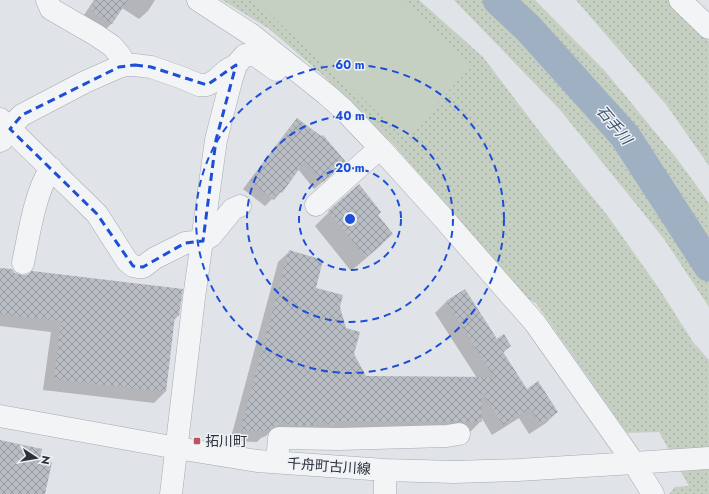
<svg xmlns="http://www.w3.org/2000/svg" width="709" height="494" font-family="Jost,'Noto Sans JP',sans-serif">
<defs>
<pattern id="grass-dots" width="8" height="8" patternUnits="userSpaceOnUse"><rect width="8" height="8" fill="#c5d0c2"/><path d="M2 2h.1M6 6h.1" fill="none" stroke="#a9b3a8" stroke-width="1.8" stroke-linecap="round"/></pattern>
<pattern id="building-cross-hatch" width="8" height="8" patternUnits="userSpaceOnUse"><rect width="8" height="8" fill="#b8bcc3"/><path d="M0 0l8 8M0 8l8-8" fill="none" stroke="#9699a0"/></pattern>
</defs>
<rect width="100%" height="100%" fill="#e0e3e7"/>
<path fill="url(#grass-dots)" d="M222 0H419L483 57 543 136 607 215 658 287 693 342 709 360V494H669L675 487 689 486 659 432 627 433 536 303 521 295 459 219 393 144 325 77 268 28Z
M454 0H535L605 71 678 160 709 203V307L664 239 561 111Z
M576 0H668L690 23 709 41V166L668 107Z"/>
<path fill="#c5d0c2" d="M254 0H401L472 65 406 138Z"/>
<path fill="#0003" d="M94 0H155L148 11 139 19 122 8 112 23 103 32 82 18Z
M297 119 337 170 314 189 298 169 281 192 274 200 272 199 265 206 243 189 290 127Z
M329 212 377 215 392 234 378 248 351 271 315 226Z
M289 252 315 288 339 307 353 354 365 377 477 378 435 313 446 302 464 290 496 340 510 346 503 353 526 390 557 412 546 423 529 434 519 418 492 435 481 417V421L470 432H270L266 436 261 438 257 442 230 441 278 262Z
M0 269 14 273 178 316 173 321 165 392 154 403 43 390 51 332 0 326Z"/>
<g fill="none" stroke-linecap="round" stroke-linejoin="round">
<path stroke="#9fb0c3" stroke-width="31" d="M498 0 528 28 625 136 709 266"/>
</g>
<path fill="url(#building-cross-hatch)" d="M96 0H128L112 24 90 10Z
M297 118 321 136 323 135 346 162 323 182 305 161 282 193 279 191 273 199 250 181Z
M359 184 381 212 378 215 393 234 366 257 328 211Z
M289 250 323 260 316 288 343 295 340 307 346 328 360 332 354 354 366 376 494 377 446 301 465 289 497 339 504 334 511 346 503 352 527 389 538 381 558 412 540 424 530 408 503 425 482 392V422L336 421 334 426 316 420 315 426H295L279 421 278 426 273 427 269 431H240Z
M0 268 12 269 15 273 21 275H27L32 271 183 289 179 316H175L166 392 54 379 61 321 0 314Z
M0 440 42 449 40 459 52 462 45 494H0Z"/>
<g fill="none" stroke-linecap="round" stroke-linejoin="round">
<defs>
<path id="minor" d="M47 0 51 9 96 35 112 46 119 54 126 65
M198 0 252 35 326 94 344 110 380 148 437 211 535 323 634 463 653 494
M680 0 709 28
M0 119 97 214 127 261 133 266 138 267H143L155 258 185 243 203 241 211 236 233 209 240 206
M0 141 2 140 16 121 22 115 85 82 119 67 126 65H135L151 67 180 77 199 85H207L216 80 227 70 236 65
M316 205 380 148
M23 263C29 234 35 192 51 168
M0 416 177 448 257 461 385 470 454 472 518 470 634 463 709 458
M277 462 279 438 339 439 447 436 459 434
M385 470V494
M171 494 194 298 216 140 231 81 236 65 245 55H255L276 70"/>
</defs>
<use href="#minor" stroke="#a6aab1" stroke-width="23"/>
<use href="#minor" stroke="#f2f4f6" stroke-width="22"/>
</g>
<path fill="none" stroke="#1d4ed8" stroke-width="3" stroke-dasharray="8 5" stroke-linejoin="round" d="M135 65 151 67 207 85 236 65 216 140 203 241 185 243 143 267 133 266 97 214 10 129 22 115 119 67Z"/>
<g fill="none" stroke="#1d4ed8" stroke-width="2" stroke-dasharray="7 5">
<circle cx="350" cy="219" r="51"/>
<circle cx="350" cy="219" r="103"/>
<circle cx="350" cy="219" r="154"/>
</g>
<rect fill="#be5361" stroke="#eff2f5" stroke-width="1.5" x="193" y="437" width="8" height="8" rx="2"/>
<g text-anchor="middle" stroke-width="3" stroke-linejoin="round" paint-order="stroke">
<g font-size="14" fill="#2b313d" stroke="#eff2f5" text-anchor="start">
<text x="205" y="446">拓川町</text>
</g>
<g font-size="14" fill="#2b313d" stroke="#eff2f5">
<text transform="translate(329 466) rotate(4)" y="5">千舟町古川線</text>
</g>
<g font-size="15" font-style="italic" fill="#394f6c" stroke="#eff2f5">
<text transform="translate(614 125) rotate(50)" y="5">石手川</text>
</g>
</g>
<circle cx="350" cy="219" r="6" fill="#1d4ed8" stroke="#eff2f5" stroke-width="2"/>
<g font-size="12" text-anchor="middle" font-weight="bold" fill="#1d4ed8" stroke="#eff2f5" stroke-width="3" stroke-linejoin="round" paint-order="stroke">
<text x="350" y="69">60 m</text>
<text x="350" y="120">40 m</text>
<text x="350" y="172">20 m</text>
</g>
<g transform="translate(36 458) rotate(102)" stroke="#eff2f5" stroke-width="3" paint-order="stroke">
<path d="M0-3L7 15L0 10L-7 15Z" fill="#2b313d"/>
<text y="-6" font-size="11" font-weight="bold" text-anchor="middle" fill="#2b313d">N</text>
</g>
</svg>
